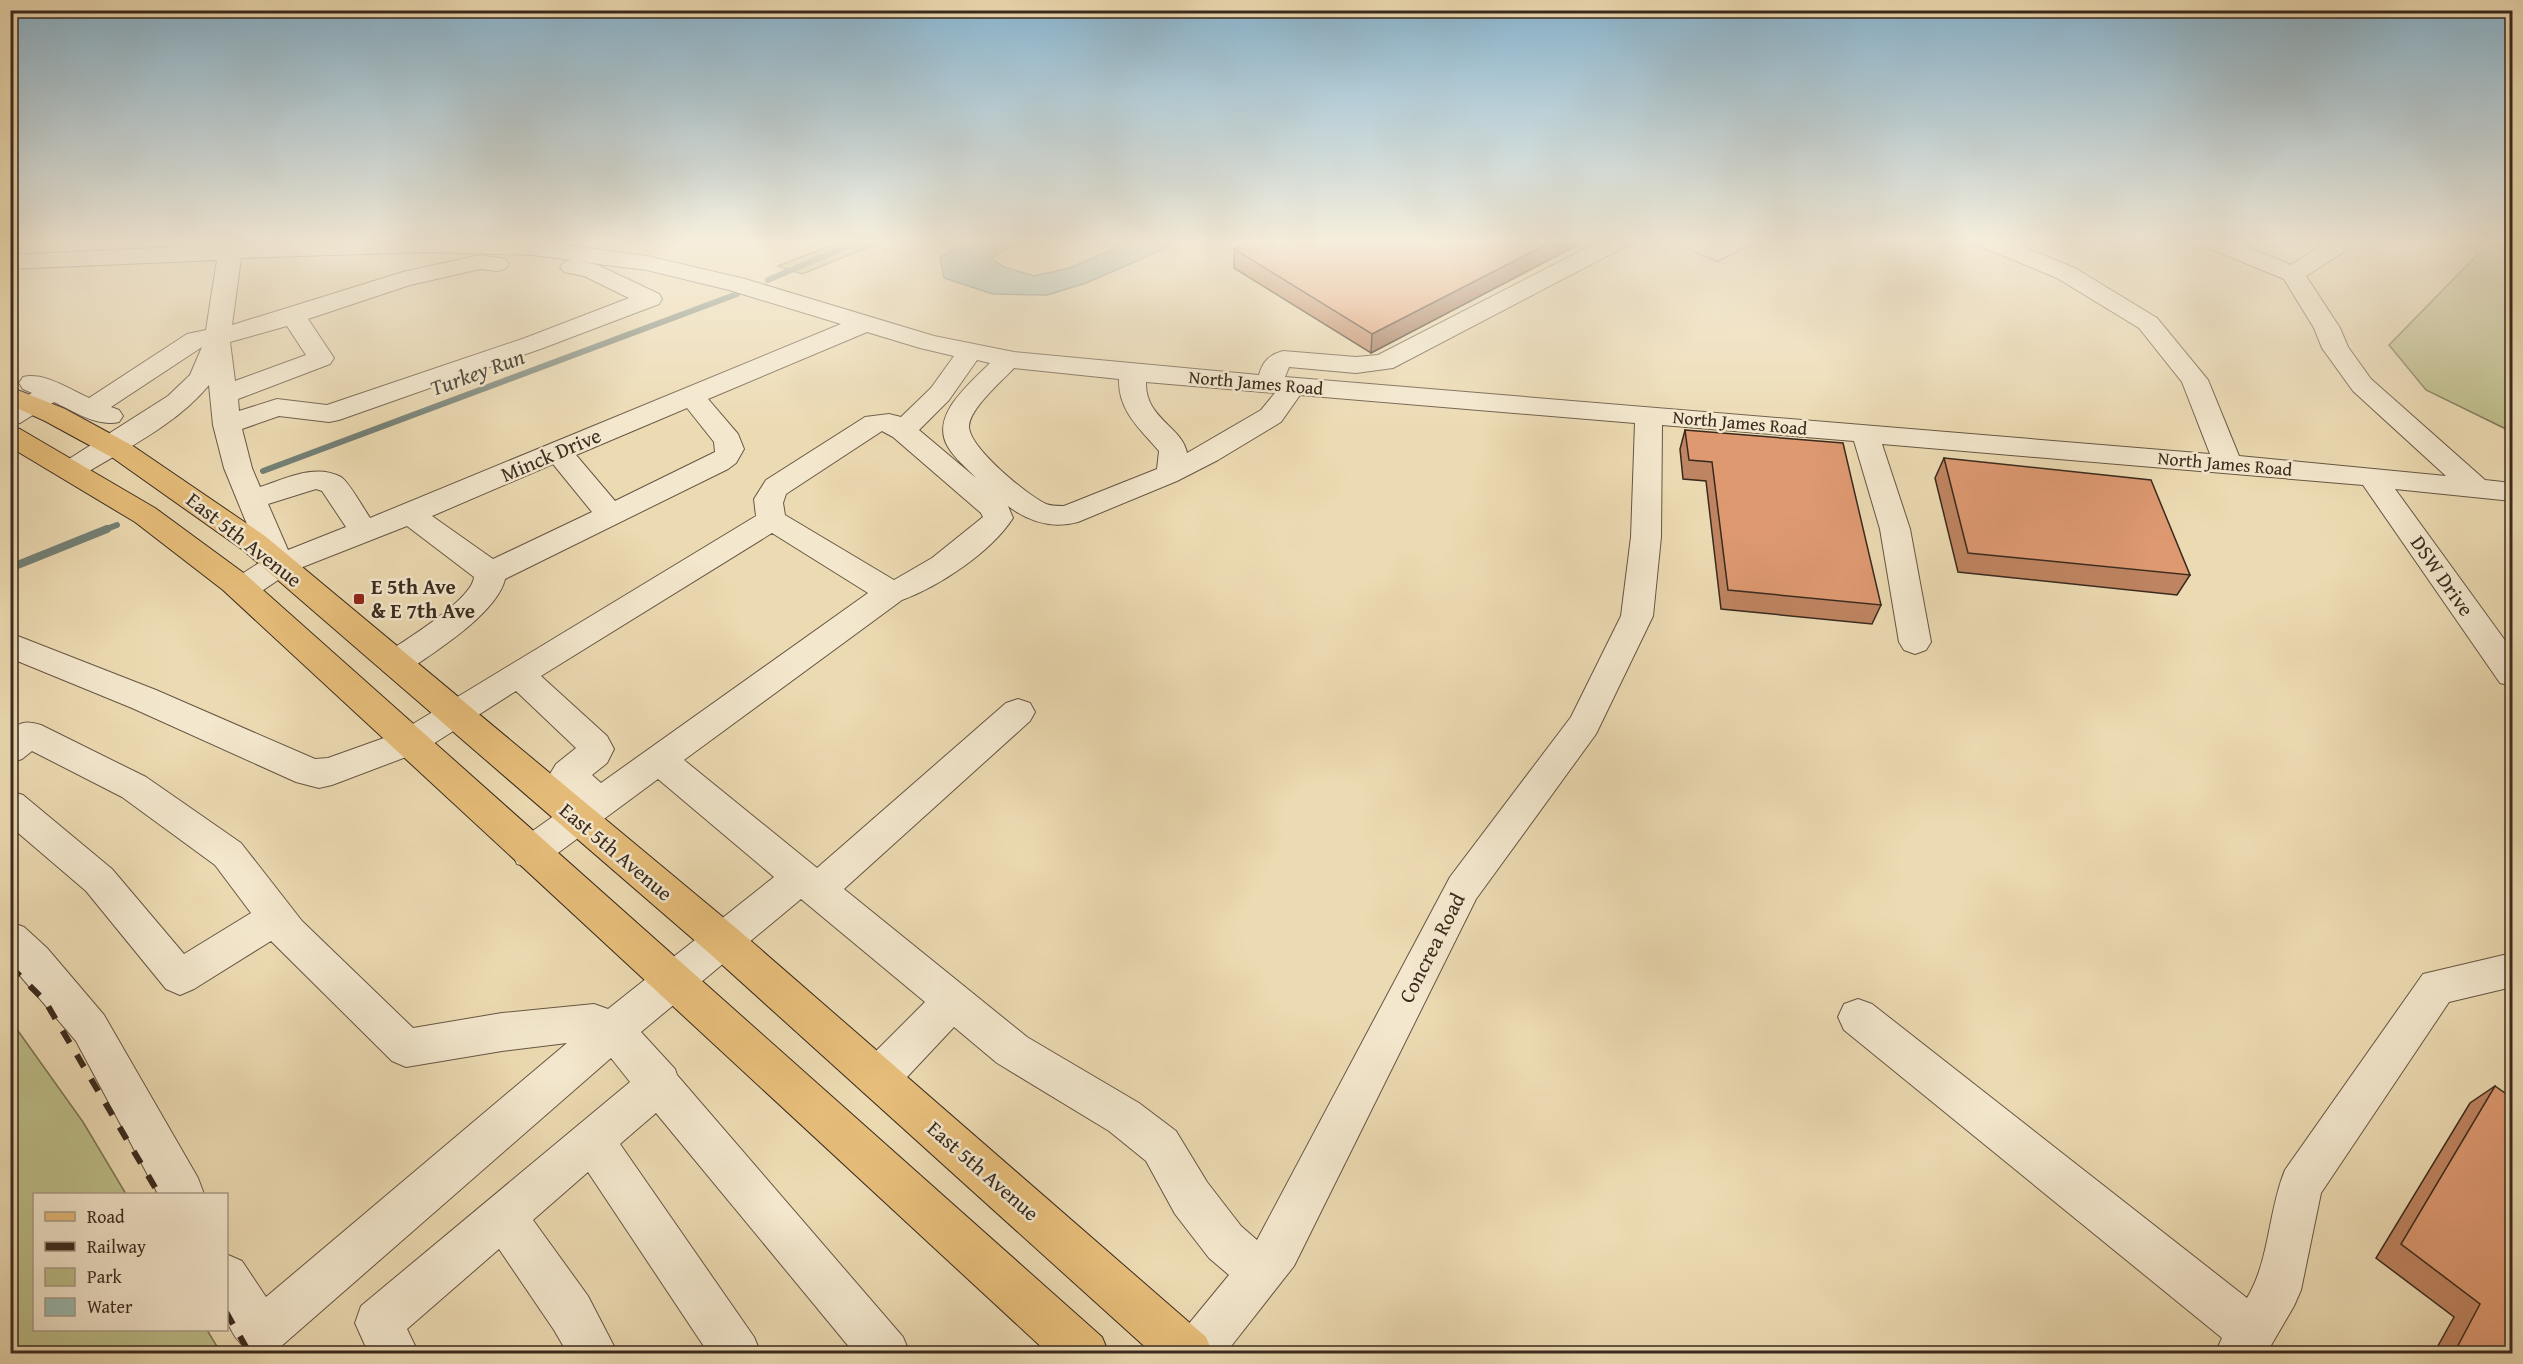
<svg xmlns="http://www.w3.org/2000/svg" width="2523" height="1364" font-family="'Gentium Book Plus',serif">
<rect width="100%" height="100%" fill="#ecdab2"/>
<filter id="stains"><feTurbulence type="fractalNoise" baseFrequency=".00333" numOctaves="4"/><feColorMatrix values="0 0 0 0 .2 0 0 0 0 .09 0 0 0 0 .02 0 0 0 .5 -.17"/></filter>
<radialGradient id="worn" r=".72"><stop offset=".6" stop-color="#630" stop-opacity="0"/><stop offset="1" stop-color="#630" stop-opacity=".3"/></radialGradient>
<path fill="#bcbe89" stroke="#7b7454" stroke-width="1.5" d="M845 240H886L802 274 778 266Z
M2445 240H2512V432L2426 390 2389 345 2479 253Z
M11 1021 83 1122 126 1194H34V1330H207L221 1353H11Z"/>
<path fill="#99bab0" stroke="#738076" stroke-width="1.5" d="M970 240H1021L991 258 1004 267 1034 276 1070 268 1133 240H1185L1086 283 1047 295 993 294 944 278 940 257Z"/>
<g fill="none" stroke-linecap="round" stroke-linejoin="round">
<path stroke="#738076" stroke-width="6" d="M768 280 861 240
M263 471 737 294
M104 530 117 525"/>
<path stroke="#738076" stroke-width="8" d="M10 568 107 529"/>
<defs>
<path id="minor" d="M219 240H243L242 244 335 240 534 241 647 256 745 279 934 336 1014 352 1259 375C1263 361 1269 355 1283 351L1356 357 1378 355 1602 240H1632L1628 245 1393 368 1356 373 1289 367 1285 377 2210 454 2182 382 2139 328 2057 278 1977 245 1973 240H2006L2075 268 2157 318 2208 380 2239 456 2446 476 2353 391 2322 348 2314 328 2284 279 2201 245 2197 240H2230L2291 265 2321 246 2316 240H2344L2349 246 2345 251 2306 276 2340 328 2348 347 2371 379 2485 480 2512 483V501L2395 489 2512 650V686L2500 683 2363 485 1882 444 1910 529 1931 642 1926 650 1915 654 1904 650 1899 642 1880 529 1854 441 1662 425 1661 537 1653 616 1596 734 1476 899 1294 1266 1225 1354H1171L1178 1337 1229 1275 1209 1258 1175 1214 1146 1161 1109 1131 997 1063 954 1027 893 1092 878 1098 863 1092 857 1078 863 1064 925 1002 801 899 641 1032 675 1069 677 1075 903 1337 910 1354H855L656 1113 620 1144 754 1337 761 1354H709L588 1172 533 1220 588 1296 618 1354H568L554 1330 499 1249 407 1329 419 1354H369L355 1323 361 1306 630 1082 611 1058 278 1349C252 1359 237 1346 227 1321 223 1310 226 1269 226 1254L242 1261 266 1297 567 1043 502 1051 406 1067 392 1061 271 941 194 989 180 995 166 989 86 891 10 826V791L23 795 112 869 184 954 251 913 215 865 122 797 32 751 22 759 10 763V730C21 721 29 721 41 725L146 777 241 843 302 921 413 1028 502 1013 594 1004 608 1009 774 877 658 779 543 864 530 868 517 864 512 853 517 842 575 801 556 784 550 774 556 764 576 748 516 691 422 751 332 785 319 788 296 782 132 708 10 658V633L156 690 315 759 328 758 398 733 756 516 754 499 766 480 865 417 889 414 901 417 931 388 954 356 920 348 867 332 708 399 738 434 744 449 736 463 728 469 505 579C497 613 435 652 407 671L395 675 383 671 379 663 383 655C403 642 473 599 474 577L407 526 290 572 253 597 242 600 231 597 227 589 231 581 262 561 224 468 213 425 209 385C176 425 125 449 81 476L71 479 61 476 57 470 61 464 168 396 190 375 202 347 111 407 119 410 123 416 119 422C97 427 73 411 54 402L20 423 10 425V405L32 393 23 389 19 383 23 377C44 372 69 389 89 398L187 334 206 330 217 260 10 269V255L219 245ZM425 252 534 255 571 260 564 262 560 267 564 272 584 276 629 298 525 338 327 405 277 399 239 411 238 399 330 364 334 358 308 319 410 285 480 269 497 271 505 269 509 264 505 259 480 255 403 272 232 325 241 258ZM582 262 647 270 729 290 841 324 370 518C364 509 349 482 341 477 315 463 285 479 260 487L252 468 242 429 279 416 329 422 339 420 543 348 659 304 662 299 659 294 598 265ZM287 326 306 355 235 381 230 342ZM977 360 990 363C970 384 929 415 948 447 955 459 967 468 976 478L919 430 949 400ZM1014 368 1119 379C1118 411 1140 429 1159 451L1157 469 1064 506C1058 506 1051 506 1046 504 1027 495 968 447 969 426 970 408 1002 381 1014 368ZM1146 382 1275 393 1261 410 1187 453C1182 426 1145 419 1146 382ZM1300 395 1635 423 1631 537 1621 616 1571 717 1450 877 1257 1240 1241 1226 1207 1182 1176 1131 1139 1103 1027 1037 844 889 1030 721 1035 712 1030 703 1018 699 1006 703 817 868 684 760 902 600C940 586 991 552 1013 518L1008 506C1029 522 1052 529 1078 522L1177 481 1218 460 1281 422ZM687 408 714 442 715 452 615 501 576 455ZM882 431 893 437 981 513 983 517 932 558 894 580 785 515 783 503 786 494ZM553 464 592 512 493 559 432 516ZM316 489 322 491 346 527 288 550 268 504ZM772 533 868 593 601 783 592 775 607 763 614 749 607 736 541 676Z
M1677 240H1707L1717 245 1725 240H1754L1750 245 1717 261 1681 245Z
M10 922 24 927 47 948 104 1015 198 1178 204 1194H158L76 1041 10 964Z
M2512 953V987L2449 1002 2321 1193 2301 1290 2294 1306 2266 1354H2215L2222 1338 1844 1030 1838 1017 1844 1004 1858 999 1872 1004 2247 1298C2270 1260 2268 1211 2285 1170L2423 974Z"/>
<path id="major" d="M10 387 65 409 133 446 265 536 736 928 1206 1337 1213 1354H1153L708 952 243 550 113 458 45 421 10 405Z
M10 427 20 429 155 508 245 574 1102 1337 1109 1354H1049L223 590 135 522 10 447Z"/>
</defs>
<use href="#minor" stroke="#665643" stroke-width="2"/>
<use href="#major" stroke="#3a2a1e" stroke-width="2"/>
<use href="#minor" fill="#f3e7cd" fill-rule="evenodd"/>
<use href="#major" fill="#e6bd79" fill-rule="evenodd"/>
<path stroke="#3a2a1e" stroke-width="6" stroke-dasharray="14 14" stroke-linecap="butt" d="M10 966 45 1001 159 1194
M226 1312 250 1354"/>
</g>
<path fill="#bf8461" stroke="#3a2a1e" stroke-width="1.5" d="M757 240H787L778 244Z
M1587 240 1371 353 1234 268V249Z
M1685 430 1881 605 1872 624 1721 609 1706 481 1683 479 1680 449Z
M1944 458 2190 575 2177 595 1958 572 1935 478Z
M2495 1086 2512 1353H2434L2454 1317 2376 1258 2470 1103Z"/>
<path fill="#9b6b4f" stroke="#3a2a1e" stroke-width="1.5" d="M777 240H787L778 244Z
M1555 240H1587L1371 353 1372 334Z"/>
<path fill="#de9971" stroke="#3a2a1e" stroke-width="1.5" d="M1254 240H1555L1372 334 1234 249Z
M1685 430 1843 443 1881 605 1728 590 1712 462 1689 460Z
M1944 458 2151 480 2190 575 1968 553Z
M2495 1086 2512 1098V1353H2454L2480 1304 2401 1244Z"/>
<linearGradient id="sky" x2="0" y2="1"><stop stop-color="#88b6d2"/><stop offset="0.56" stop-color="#f6eedc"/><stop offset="1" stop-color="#f6eedc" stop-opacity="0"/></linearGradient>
<rect width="2523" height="431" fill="url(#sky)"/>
<rect fill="#8f2418" stroke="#f3e7cd" stroke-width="2" x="353" y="593" width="12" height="12" rx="3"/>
<g text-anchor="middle" stroke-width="5" stroke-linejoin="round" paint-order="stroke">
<g font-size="18" fill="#3a2a1e" stroke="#f3e7cd">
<text transform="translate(1256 383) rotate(5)" y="6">North James Road</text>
<text transform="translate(1740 423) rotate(5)" y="6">North James Road</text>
<text transform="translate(2225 464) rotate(5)" y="6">North James Road</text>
</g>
<g font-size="21" fill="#3a2a1e" stroke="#f3e7cd">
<text transform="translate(551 455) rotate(-23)" y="7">Minck Drive</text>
<text transform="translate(244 540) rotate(38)" y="7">East 5th Avenue</text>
<text transform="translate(2442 576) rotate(55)" y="7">DSW Drive</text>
<text transform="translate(616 852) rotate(40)" y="7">East 5th Avenue</text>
<text transform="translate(1432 948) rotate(-63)" y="7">Concrea Road</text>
<text transform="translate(983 1171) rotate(41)" y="7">East 5th Avenue</text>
</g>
<g font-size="21" font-weight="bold" fill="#3a2a1e" stroke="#f3e7cd" text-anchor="start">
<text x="371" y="594">E 5th Ave<tspan x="371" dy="24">&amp; E 7th Ave</tspan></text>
</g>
<g font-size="22" font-style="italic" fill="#524e42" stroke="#f3e7cd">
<text transform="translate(477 372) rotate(-20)" y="8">Turkey Run</text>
</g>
</g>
<rect width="2523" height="1364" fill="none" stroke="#ecdab2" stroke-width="36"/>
<rect x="12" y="12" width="2499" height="1340" fill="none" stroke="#3a2a1e" stroke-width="3"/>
<rect x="18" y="18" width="2487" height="1328" fill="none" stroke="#3a2a1e" stroke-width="1.5"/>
<rect x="33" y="1193" width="195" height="138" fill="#f3e7cd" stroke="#a99b87" stroke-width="1.5"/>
<rect x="45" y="1212" width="30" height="9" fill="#e6bd79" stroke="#a99b87" stroke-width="1.5"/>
<text x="87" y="1223" font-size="18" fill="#3a2a1e">Road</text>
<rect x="45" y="1242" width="30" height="9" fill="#3a2a1e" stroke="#a99b87" stroke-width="1.5"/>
<text x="87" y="1253" font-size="18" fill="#3a2a1e">Railway</text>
<rect x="45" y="1268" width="30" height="18" fill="#bcbe89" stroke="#a99b87" stroke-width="1.5"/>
<text x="87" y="1283" font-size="18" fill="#3a2a1e">Park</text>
<rect x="45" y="1298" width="30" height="18" fill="#99bab0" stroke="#a99b87" stroke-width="1.5"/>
<text x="87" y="1313" font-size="18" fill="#3a2a1e">Water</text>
<rect width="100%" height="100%" filter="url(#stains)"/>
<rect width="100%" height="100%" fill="url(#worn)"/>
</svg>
